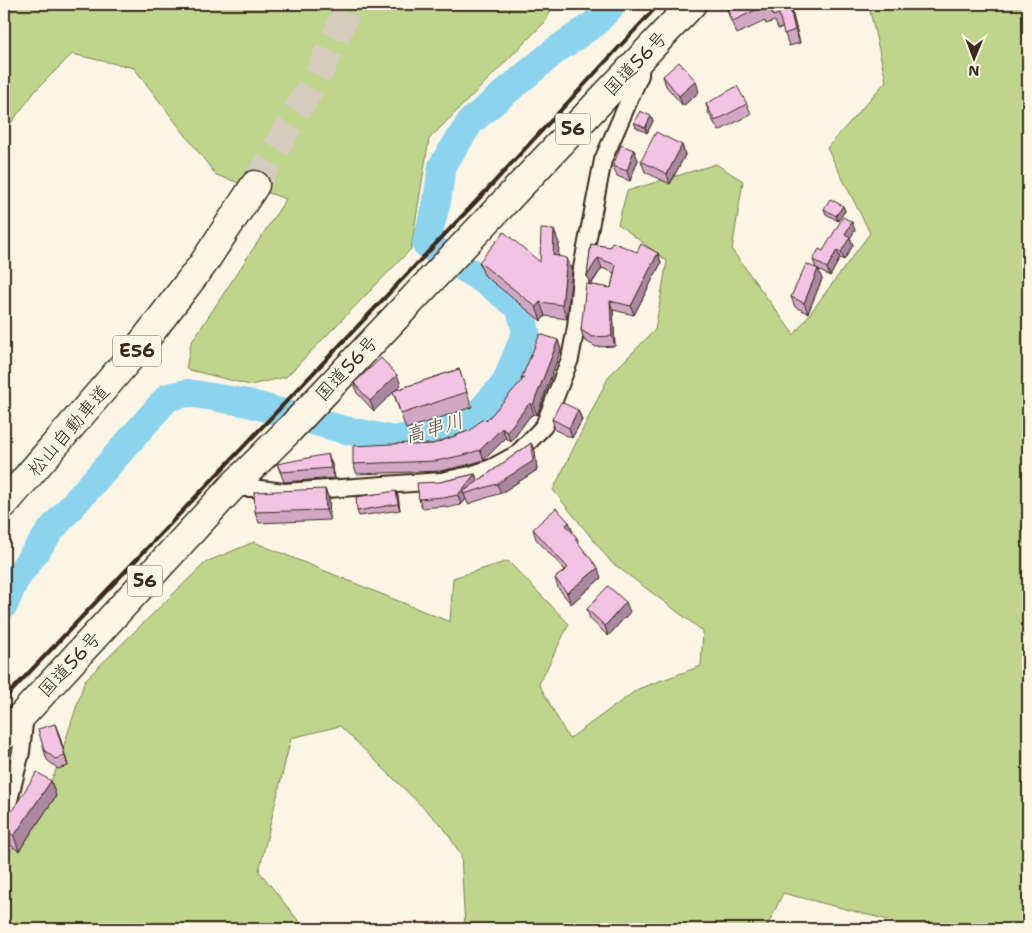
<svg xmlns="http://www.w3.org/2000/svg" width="1032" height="933" font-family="'Shantell Sans','Klee One',sans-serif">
<rect width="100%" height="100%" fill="#fcf5e5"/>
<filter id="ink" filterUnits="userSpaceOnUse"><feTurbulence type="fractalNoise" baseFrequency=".02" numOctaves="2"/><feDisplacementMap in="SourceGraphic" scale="10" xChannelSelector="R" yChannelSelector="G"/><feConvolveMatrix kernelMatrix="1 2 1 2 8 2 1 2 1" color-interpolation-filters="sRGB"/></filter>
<g filter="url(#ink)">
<path fill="#bed58b" stroke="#7c8054" d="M4 4H554L546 21 429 139 411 249 286 377 250 385 186 369 191 343 286 199 216 175 134 68 72 54 36 90 4 132Z
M877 4H1028V929H898L892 921 783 893 766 929H465L461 855 444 828 340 726 291 738 259 871 305 929H4V863L55 773 85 680 206 562 254 542 450 622 453 578 508 561 569 624 539 684 569 739 638 689 701 666 703 631 611 562 553 490 609 376 655 330 667 261 618 224 627 191 716 164 743 181 732 250 794 335 870 233 827 148 886 81 870 11Z"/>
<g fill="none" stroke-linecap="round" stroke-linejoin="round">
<path stroke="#8cd3ee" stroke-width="28" d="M4 605 15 580 51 530 168 397 188 393 248 403 341 429 394 440 437 431 476 416 505 384 526 332 520 308 492 286 426 244 437 201 442 166 471 121 556 50 594 24 613 4"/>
<path stroke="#d5ccbd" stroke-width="28" stroke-dasharray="28 14" stroke-linecap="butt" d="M255 185 321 69 350 4"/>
<defs>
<path id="street" d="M231 488H252L284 492 441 481 470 475 491 468 517 454 544 426 570 359 576 327 582 268 603 160 640 75 641 61
M4 820 21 752 25 714"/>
<path id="highway" d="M4 504 140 346 203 264 255 185
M4 735 231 488 289 430 692 4"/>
</defs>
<use href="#street" stroke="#3b2a1e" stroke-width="20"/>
<use href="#highway" stroke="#3b2a1e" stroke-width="31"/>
<use href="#street" stroke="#fcf5e5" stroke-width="16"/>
<use href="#highway" stroke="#fcf5e5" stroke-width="28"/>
<path stroke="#3b2a1e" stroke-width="4" d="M4 699 485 192 659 4"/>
</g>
<path fill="#d1a8c4" stroke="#3b2a1e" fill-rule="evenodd" d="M790 4 800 43 789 46 783 28 778 29 775 21 766 24 765 21 737 34 730 19 726 6Z
M663 76 699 92 683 106 666 86Z
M706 104H747L751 114 719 131 709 114Z
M651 116 653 121 647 133 636 127 634 122Z
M682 145 685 155 670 184 645 172 641 161Z
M634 150 638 160 630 181 617 176 613 166Z
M843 206 845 211 838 221 826 214 824 209Z
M855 230 850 238 853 245 844 260 840 258 830 276 818 270 822 279 808 313 795 307 791 297 816 268 813 260 823 251Z
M559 243 558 256 572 271 567 319 545 316 541 321 484 275 479 262H540Z
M591 244 637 252 658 253 661 263 634 315 613 310 615 346 596 347 584 340 581 330 590 285 587 276ZM602 268 614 273 611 288 591 285Z
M558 340 561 350 537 415 534 414 530 416 511 442 506 438 484 460 467 465 440 471 357 474 353 464 412 445 433 444 471 430 486 421 522 381 521 379Z
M459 369 472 407 406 429 393 392 374 411 357 393 354 383 401 385 396 390Z
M578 410 582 420 572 438 555 430 552 419Z
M531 443 535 452 537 470 501 493 468 504 466 499 461 505 446 508V506L422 508 419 499 440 482 475 474 478 481Z
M277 464H332L335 478 284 482Z
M325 489 329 499 330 520 259 523 255 512Z
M398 496 400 510 359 516 357 511Z
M569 522 572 532 577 538 579 544 601 578 571 604 558 588 555 578 565 570 536 539 533 529Z
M587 609 630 612 608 636 590 619Z
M59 734 68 766 58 769 47 760 44 750Z
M51 781 56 796 19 851 6 842 4 835V823Z"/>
<path fill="#aa88a0" stroke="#3b2a1e" d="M789 4H790L800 43 795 30Z
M696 81 699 92 683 106 679 96Z
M651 116 653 121 647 133 645 128Z
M682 145 685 155 670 184 667 174Z
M634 150 638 160 630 181 627 171Z
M843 206 845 211 838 221 836 216Z
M852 222 855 230 850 238 853 245 844 260 841 252 845 234Z
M554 230 559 243 558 269 553 255Z
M837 250 840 258 830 276 827 268Z
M658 253 661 263 634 315 631 306Z
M567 258 572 271 567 319 562 305Z
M598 258 602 268 590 285 587 276Z
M818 269 822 279 808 313 804 303Z
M610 301 613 310 615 346 612 336Z
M540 302 545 316 541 321 536 307Z
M558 340 561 350 537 415 533 405Z
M397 375 401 385 374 411 370 401Z
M530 403 534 414 530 416 511 442 507 432 527 406Z
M578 410 582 420 572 438 569 428Z
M502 428 506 438 484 460 480 450Z
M531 443 535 452 537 470 501 493 497 484Z
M328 454 332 464 335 478 331 468Z
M475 474 478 483 463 492 466 499 461 505 458 495Z
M325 489 329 499 330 520 326 510Z
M396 491 398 496 400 510 398 504Z
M569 522 573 532 569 535 566 525Z
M598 568 601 578 571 604 567 593Z
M626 602 630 612 608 636 605 626Z
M55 724 59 734 68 766 65 756Z
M51 781 56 796 19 851 14 836Z"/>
<path fill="#f3c3e4" stroke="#3b2a1e" d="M729 4H789L795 30 784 34 779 14 773 16 770 8 761 11 760 8 733 21 726 6Z
M679 62 696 81 679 96 663 76Z
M737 86 747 104 715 121 706 104Z
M640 111 651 116 645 128 634 122Z
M656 132 682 145 667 174 641 161Z
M621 145 634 150 627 171 613 166Z
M830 199 843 206 836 216 824 209Z
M843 217 852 222 845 234 850 237 841 252 837 250 827 268 813 260 819 249 823 251Z
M541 229 554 230 553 255 567 258 562 305 540 302 536 307 479 262 504 232 540 262Z
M612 242 637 252 641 244 658 253 631 306 610 301 612 336 592 337 581 330 586 284 611 288 616 265 598 258 587 276 591 244 610 247Z
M806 264 818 269 804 303 791 297Z
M540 334 558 340 533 405 530 403 527 406 507 432 502 428 480 450 464 455 436 461 353 464V446L411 443V445L433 444 471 430 483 418 486 421 524 378 521 379Z
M381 358 397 375 370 401 354 383Z
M459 369 467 392 401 414 393 391Z
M561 402 578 410 569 428 552 419Z
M531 443 533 461 497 484 464 494 463 492Z
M328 454 331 468 281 472 277 464Z
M475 474 458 495 443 498V497L419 499 417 483 440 482Z
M325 489 326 510 255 512 254 492Z
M396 491 398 504 357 511 356 497Z
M556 508 569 522 566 525 577 538 575 539 598 568 567 593 555 578 568 568 533 529Z
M608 586 626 602 605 626 587 609Z
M55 724 65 756 55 759 44 750 38 729Z
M37 772 51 781 14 836 4 829V823Z"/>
</g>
<g text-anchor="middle" stroke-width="4" stroke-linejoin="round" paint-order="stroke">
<g fill="#fcf5e5" stroke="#75675a" stroke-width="1">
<rect x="555.5" y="113.5" width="35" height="31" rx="4"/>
<rect x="113" y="335.5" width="48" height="31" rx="4"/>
<rect x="127.5" y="565.5" width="35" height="31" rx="4"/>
</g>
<g font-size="18" font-weight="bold" fill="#3b2a1e">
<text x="573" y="135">56</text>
<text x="137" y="357">E56</text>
<text x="145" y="587">56</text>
</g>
<g font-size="19" fill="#3b2a1e" stroke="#fcf5e5">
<text transform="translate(635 63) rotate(-46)" y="7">国道56号</text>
<text transform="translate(346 368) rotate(-47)" y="7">国道56号</text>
<text transform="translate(68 430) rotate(-49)" y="7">松山自動車道</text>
<text transform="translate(69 664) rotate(-47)" y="7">国道56号</text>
</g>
<g font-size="20" font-style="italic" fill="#4f5452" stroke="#fcf5e5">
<text transform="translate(434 428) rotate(-16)" y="7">高串川</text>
</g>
</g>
<rect width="1032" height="933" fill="none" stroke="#fcf5e5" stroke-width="20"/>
<rect x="10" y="10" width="1012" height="913" fill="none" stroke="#3b2a1e" stroke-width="2" filter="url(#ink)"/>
<g transform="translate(974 58) rotate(181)" stroke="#fcf5e5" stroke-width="4" paint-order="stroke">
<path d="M0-4L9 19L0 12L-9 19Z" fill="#3b2a1e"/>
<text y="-8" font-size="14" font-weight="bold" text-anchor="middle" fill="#3b2a1e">N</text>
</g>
</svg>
